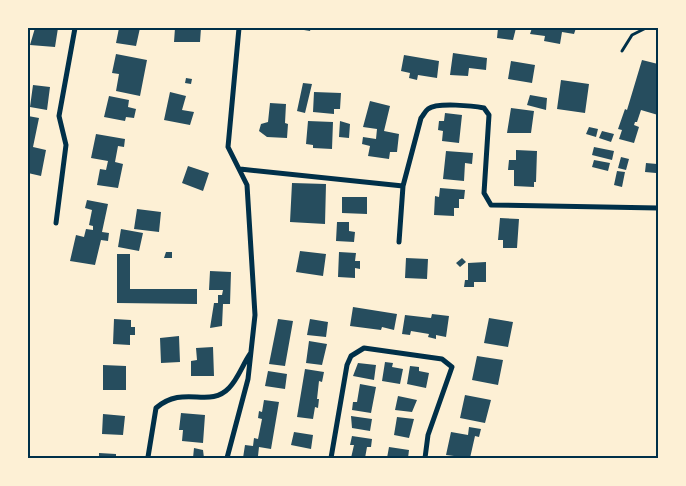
<svg xmlns="http://www.w3.org/2000/svg" width="686" height="486" font-family="'Zilla Slab',serif">
<rect width="100%" height="100%" fill="#fdf0d5"/>
<path fill="#264d5e" d="M35 28H58L55 47 30 45Z
M119 28H140L136 46 116 43Z
M175 28H201L200 42H174Z
M299 28H311L310 31 298 29Z
M498 28H516L513 40 497 38Z
M532 28H576L574 34 562 32 560 44 544 41 545 36 530 34Z
M453 53 487 58 486 70 469 68 468 76 450 75Z
M116 54 147 60 140 96 116 91 119 74 112 73Z
M404 55 439 61 437 78 418 75 417 80 409 78 410 73 401 71Z
M642 60 658 64V115L641 110 637 122H635L634 125 639 127 634 143 619 139 622 130 618 129 625 109 627 110Z
M511 61 535 65 532 83 508 79Z
M186 78 192 79 191 84 185 83Z
M561 80 589 84 585 113 557 109Z
M303 83 312 84 305 113 297 111Z
M33 85 50 87 47 110 30 107Z
M170 92 186 96 182 110 194 112 190 125 164 120Z
M314 92 341 93 340 109H334V114L313 112Z
M530 95 547 98 546 110 527 105Z
M109 96 129 100 128 107 136 109 134 118 126 117 125 121 104 117Z
M370 101 390 106 384 131 399 134 397 152H390L389 159 368 156 370 146 362 144 363 137 376 139 377 129 363 127Z
M270 103 286 104 285 123 288 124 287 138 267 137 259 131 261 124 268 122Z
M511 108 534 111 531 133H507Z
M445 113 462 115 459 143 442 141 443 131 438 130 439 121H444Z
M28 116 39 118 33 147 46 150 41 176 28 173Z
M308 121 333 122 332 149 313 148V145L306 144Z
M340 121 350 124 349 138 339 137Z
M589 127 598 129 596 137 586 134Z
M602 131 614 134 611 142 599 138Z
M96 134 125 139 124 147 118 146 115 162 123 164 118 188 97 185 100 169 106 170 108 161 91 158Z
M594 147 614 151 612 160 592 155Z
M516 150 537 151 536 182H534V187L514 186V170H508L509 160H516Z
M446 151 473 153 472 164 465 163 464 181 443 179Z
M621 157 629 159 626 170 618 168Z
M594 160 610 163 608 171 592 167Z
M646 163 657 164 656 173 645 172Z
M188 166 209 173 203 191 182 183Z
M617 171 625 172 622 187 614 185Z
M292 183 326 184 325 224 290 222Z
M440 188 465 190 464 199H459V208H454V216L434 215 435 196 439 197Z
M342 197H367V214L342 213Z
M87 200 108 204 102 232 109 233 108 241 101 240 95 265 70 261 76 235 84 237 86 229 93 230V226L89 225 92 210 85 208Z
M137 209 161 212 159 232 134 229Z
M500 218 519 219 517 248H503V240H498Z
M337 222H349V231L355 232 354 242 336 241Z
M121 229 143 233 139 251 118 247Z
M300 251 326 254 323 276 296 272Z
M166 252H172V258H164Z
M339 252 356 253 355 261H360V269L355 268V278L338 277Z
M117 254H130V289H197V304L117 303Z
M406 258 428 259 427 279 405 278Z
M462 258 466 262 460 267 456 263Z
M486 262V282H474V287H464L465 280H468V263Z
M210 271 231 272 230 304H223L222 326 210 328 214 303H218V295H222L223 290H209Z
M353 307 397 314 394 330 382 327 381 330 350 326Z
M432 314 449 316 446 337 436 335V339L428 337 429 334 411 331 410 335 402 334 405 315 431 318Z
M489 318 513 322 508 347 484 343Z
M114 319 131 320V327H135V335H130V345L113 344Z
M278 319 293 321 285 366 269 364Z
M310 319 328 322 326 337 307 335Z
M179 336 180 362 161 363 160 338Z
M309 341 327 344 322 365 306 363Z
M213 347 214 376H191V361L197 360 196 348Z
M477 356 503 360 498 385 472 380Z
M385 362 393 363 392 367 403 369 400 384 382 381Z
M358 363 376 365 374 380 353 376Z
M103 365 126 366V390H103Z
M410 366 419 367V371L429 373 426 388 407 384Z
M305 369 324 372 322 382 319 381 317 399H319L318 408 315 407 313 419 297 417Z
M268 371 287 374 285 389 265 386Z
M360 384 376 387 371 413 352 410 353 402H357Z
M465 395 491 400 485 423 460 418Z
M398 396 417 400 412 412 395 410Z
M264 400 279 402 271 449 259 447 258 456 264 457 263 458H243L245 445 253 446 254 438 258 439 262 419 258 418 259 411 262 412Z
M181 413 205 415 203 443 182 441 183 430H179Z
M103 414 125 416 123 435 102 434Z
M351 416 372 419 370 431 352 428Z
M397 417 414 419 409 438 394 435Z
M469 427 481 429 479 437 475 436 470 458 446 455 451 432 468 435Z
M294 432 313 435 311 449 291 445Z
M352 436 372 439 371 447H367L365 458H351L354 445H350Z
M389 447 409 450 408 458H387Z
M194 448 203 450 204 458H193Z
M99 453 116 454V458H99Z"/>
<g fill="none" stroke-linecap="round" stroke-linejoin="round">
<path stroke="#003049" stroke-width="3" d="M622 51 632 35 646 28"/>
<path stroke="#003049" stroke-width="5" d="M240 169 403 186
M56 223 66 145 59 116 75 28
M399 242 403 186 421 118C423 116 425 111 428 109 437 102 474 106 484 108L489 115 484 193 491 205 658 208
M148 457 156 408C184 384 209 409 229 388 238 379 243 364 250 354
M227 458 248 379 255 315 247 185 228 147 239 28
M331 458 347 365 351 356 364 348 442 359 452 367 428 435 425 458"/>
</g>
<rect width="686" height="486" fill="none" stroke="#fdf0d5" stroke-width="58"/>
<rect x="29" y="29" width="628" height="428" fill="none" stroke="#003049" stroke-width="2"/>
</svg>
